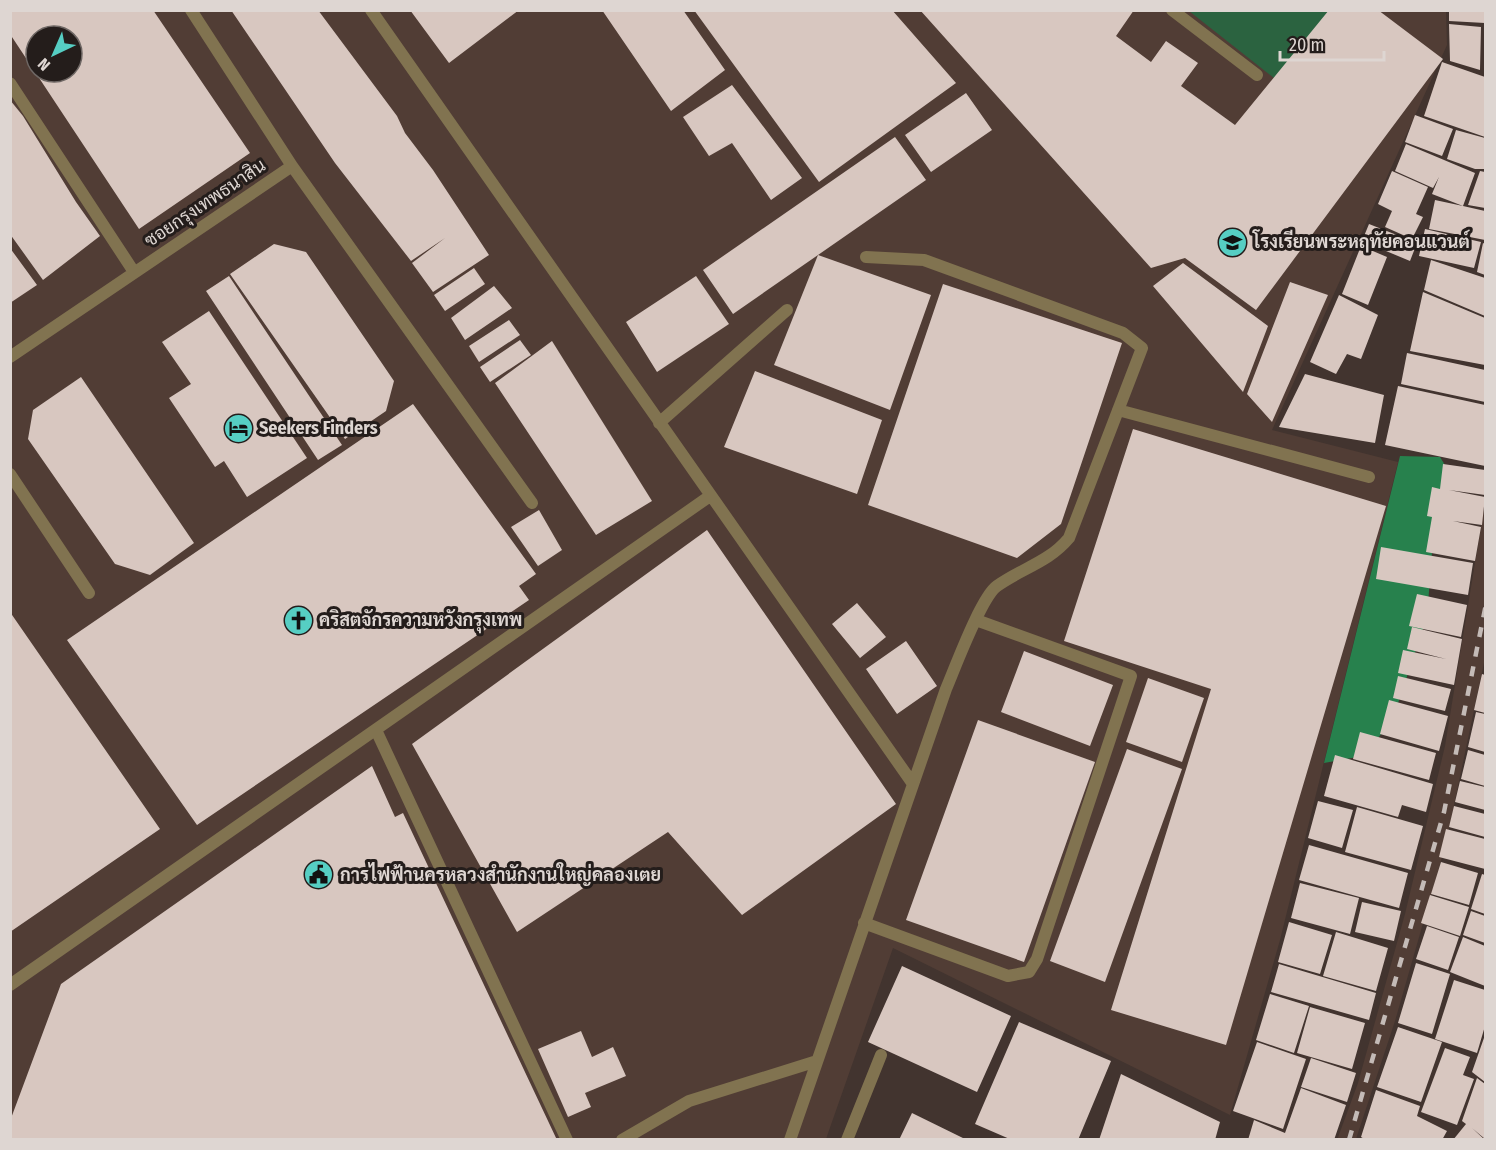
<svg xmlns="http://www.w3.org/2000/svg" width="1496" height="1150" font-family="'Fira Sans Condensed',Sarabun,sans-serif">
<rect width="100%" height="100%" fill="#42342f"/>
<path fill="#513d35" fill-rule="evenodd" d="M10 11H1446L1447 45 1272 430 1398 462 1280 940 1230 1115 893 948 826 1139H11ZM36 36H72V72H36Z
M1485 502V658L1446 843 1395 1021 1356 1139 1337 1140 1358 1083 1405 914 1445 746Z"/>
<path fill="#2b6340" d="M1189 11H1336L1274 78Z"/>
<path fill="#27814d" d="M1400 456 1440 457 1451 475 1433 540 1427 617 1392 721 1363 756 1324 763Z"/>
<path fill="#d8c7c0" fill-rule="evenodd" d="M10 10H153L250 153 139 229 10 34ZM36 36H72V72H36Z
M231 10H318L397 116 405 133 433 170 489 255 433 292 412 263 445 238 411 261 335 163Z
M410 10H519L449 63Z
M602 10H683L725 70 671 111Z
M694 10H892L956 83 819 182Z
M920 10H1134L1116 36 1151 62 1166 41 1198 63 1181 86 1235 125 1329 10H1378L1443 59 1256 310 1185 258 1151 268Z
M1449 10H1485V23L1449 21Z
M1449 24 1481 27 1480 70 1450 61Z
M1442 62 1485 77V137L1424 116Z
M732 85 802 178 771 200 732 143 709 156 683 117Z
M966 93 992 130 931 172 905 135Z
M10 100 23 116 76 202 100 236 43 280 10 234Z
M1415 115 1453 129 1442 156 1405 142Z
M1456 130 1485 138V169H1475L1447 159Z
M895 137 926 180 818 255 931 295 890 410 774 365 818 255 733 314 703 270Z
M1406 144 1475 173 1463 206 1485 211V240L1429 229 1435 200 1463 206 1432 194 1439 177 1433 188 1395 171Z
M1392 171 1428 187 1416 214 1423 217 1412 239 1385 227 1392 211 1378 204Z
M1480 171 1485 172V208L1468 205Z
M1369 224 1417 243 1410 261 1362 241Z
M1425 229 1481 242 1474 268 1419 256Z
M1483 243 1485 244V275L1477 272Z
M274 244 306 252 394 381 386 411 345 439 230 274Z
M1361 246 1387 257 1368 305 1342 294Z
M10 248 37 285 10 303Z
M1431 260 1485 278V316L1424 290Z
M1183 263 1268 326 1243 392 1153 286Z
M474 268 485 284 445 311 434 295Z
M229 276 342 445 318 460 206 291Z
M696 276 729 324 657 372 626 322Z
M1290 282 1328 295 1272 422 1247 394Z
M943 284 1122 343 1061 524 1017 558 868 505Z
M494 286 512 308 465 340 451 318Z
M1423 292 1485 318V365L1410 351Z
M1339 295 1378 315 1361 359 1347 354 1336 374 1310 362Z
M209 311 307 458 247 497 224 461 215 467 169 398 191 384 162 342Z
M509 320 520 335 479 362 469 346Z
M520 340 531 355 490 382 480 367Z
M552 341 652 501 596 535 495 383Z
M1407 353 1485 370V402L1401 384Z
M755 371 882 420 857 494 724 447Z
M1305 374 1384 395 1375 443 1279 427Z
M81 377 194 543 150 575 115 564 28 439 33 410Z
M1398 386 1485 405V466L1385 445Z
M413 404 536 574 519 586 529 600 197 825 67 640Z
M1133 429 1386 506 1226 1045 1111 1010 1211 689 1064 641Z
M1443 464 1485 470V495L1449 490 1485 497 1482 525 1453 521 1481 527 1475 561 1426 552 1432 517 1427 516 1432 487 1440 489Z
M539 510 562 550 538 566 511 527Z
M707 530 896 804 742 915 668 832 517 932 412 744Z
M1381 547 1473 563 1468 595 1376 579Z
M1417 594 1467 605 1461 637 1409 626Z
M857 603 886 637 860 658 832 624Z
M10 612 160 829 10 932Z
M1412 627 1462 639 1454 685 1398 673 1403 650 1446 659 1407 649Z
M906 641 937 686 897 714 866 669Z
M1024 651 1113 685 1090 746 1001 712Z
M1482 674 1485 675V713L1474 710Z
M1398 676 1451 689 1445 711 1393 698Z
M1148 678 1204 698 1182 762 1126 742Z
M1389 700 1448 716 1439 751 1380 734Z
M1476 712 1485 714V752L1468 747Z
M978 720 1095 762 1024 962 906 920Z
M1360 732 1436 753 1429 780 1353 759Z
M1127 749 1182 769 1105 982 1050 961Z
M1468 750 1485 755V786L1461 779Z
M1335 755 1433 784 1426 812 1402 805 1398 817 1324 796Z
M372 766 395 817 403 813 557 1140H10V1121L61 984Z
M1460 781 1485 787V810L1455 802Z
M1318 801 1353 810 1342 848 1308 838Z
M1454 806 1485 814V837L1449 827Z
M1357 807 1423 826 1411 870 1345 852Z
M1446 829 1485 839V869L1439 857Z
M1309 845 1408 873 1399 908 1299 880Z
M1441 862 1478 873 1469 905 1431 894Z
M1482 874 1485 875V914L1471 909Z
M1300 883 1359 898 1350 934 1291 918Z
M1430 895 1469 907 1460 936 1421 923Z
M1362 902 1401 911 1394 941 1355 932Z
M1471 911 1485 916V943L1463 935Z
M1289 922 1332 935 1320 974 1278 962Z
M1427 926 1459 937 1448 970 1416 959Z
M1336 932 1388 948 1376 991 1323 976Z
M1463 937 1485 946V986L1450 972Z
M1416 963 1450 974 1432 1034 1398 1023Z
M1279 964 1376 993 1369 1020 1271 992Z
M902 966 1011 1016 977 1092 868 1042Z
M1454 980 1485 990V1026L1477 1053 1435 1039Z
M1270 994 1309 1006 1294 1053 1256 1040Z
M1310 1007 1365 1023 1352 1069 1297 1053Z
M1019 1022 1111 1061 1078 1140H1012L975 1124Z
M1398 1027 1442 1042 1421 1102 1377 1087Z
M581 1031 592 1057 613 1047 626 1076 585 1093 591 1107 568 1117 538 1049Z
M1485 1035V1082L1472 1072Z
M1257 1042 1306 1059 1283 1129 1233 1111Z
M1445 1048 1470 1057 1463 1075 1474 1079 1457 1125 1421 1112Z
M1311 1058 1356 1073 1347 1102 1301 1087Z
M1121 1074 1220 1122 1215 1140H1099Z
M1477 1078 1485 1084V1139L1472 1128 1485 1140H1453L1466 1124 1462 1121Z
M1301 1088 1346 1105 1334 1140H1248L1254 1120 1285 1133Z
M1376 1090 1420 1106 1417 1116 1447 1131 1442 1140H1366L1361 1137Z
M912 1113 967 1140H899Z"/>
<g fill="none" stroke-linecap="round" stroke-linejoin="round">
<path stroke="#817350" stroke-width="12" d="M371 10 913 784
M1172 10 1257 75
M1118 410 1369 477
M659 423 787 310
M376 730 567 1140
M864 923 1008 976 1029 972 1037 959 1131 676 976 620
M10 985 710 496
M622 1140 689 1101 817 1061
M790 1140 946 689C955 668 981 597 997 586 1022 568 1048 563 1069 538L1142 348 1123 333 924 260 866 257"/>
<path stroke="#817350" stroke-width="12" d="M10 83 134 272
M292 166 532 503
M10 357 292 166 191 10
M10 474 89 593
M847 1140 881 1055"/>
<path stroke="#c4bbb7" stroke-width="4.5" stroke-dasharray="10 10" stroke-linecap="butt" d="M1349 1140 1444 812 1486 604"/>
</g>
<defs>
<symbol id="school-disc" viewBox="-11 -11 22 22"><circle r="9.5" fill="#56cec3" stroke="#241d1b"/><path d="M0-5L7-2L0 1L-7-2ZM-4 1L0 2.5L4 1V4Q0 6-4 4Z" fill="#111"/></symbol>
<symbol id="hotel-disc" viewBox="-11 -11 22 22"><circle r="9.5" fill="#56cec3" stroke="#241d1b"/><path d="M-6-4.5h1.5V1H6V5H4.5V3h-9V5H-6ZM-4 0a1.8 1.8 0 1 1 3.6 0ZM.5 0V-2.5h3Q6-2.5 6 0Z" fill="#111"/></symbol>
<symbol id="church-disc" viewBox="-11 -11 22 22"><circle r="9.5" fill="#56cec3" stroke="#241d1b"/><path d="M-1.2-6h2.4v3.5h3.3v2.4h-3.3V6h-2.4V-.1h-3.3v-2.4h3.3Z" fill="#111"/></symbol>
<symbol id="civic-disc" viewBox="-11 -11 22 22"><circle r="9.5" fill="#56cec3" stroke="#241d1b"/><path d="M-.6-6.5H3V-4.5H.6V-3L4-1V1h2V6H-6V1h2V-1L-.6-3ZM-1.2 2.5V6h2.4V2.5Z" fill="#111"/></symbol>
</defs>
<g fill-rule="evenodd">
<use href="#school-disc" x="1216" y="226" width="33" height="33"/>
<use href="#hotel-disc" x="222" y="412" width="33" height="33"/>
<use href="#church-disc" x="282" y="604" width="33" height="33"/>
<use href="#civic-disc" x="302" y="858" width="33" height="33"/>
</g>
<g text-anchor="middle" stroke-width="6" stroke-linejoin="round" paint-order="stroke">
<g font-size="18" fill="#ded6d2" stroke="#241d1b">
<text transform="translate(205 203) rotate(-34)" y="6">ซอยกรุงเทพธนาสิน</text>
</g>
<g font-size="18" font-weight="bold" fill="#ded6d2" stroke="#241d1b" text-anchor="start">
<text x="1253" y="248">โรงเรียนพระหฤทัยคอนแวนต์</text>
<text x="259" y="434">Seekers Finders</text>
<text x="319" y="626">คริสตจักรความหวังกรุงเทพ</text>
<text x="340" y="881">การไฟฟ้านครหลวงสำนักงานใหญ่คลองเตย</text>
</g>
</g>
<rect width="1496" height="1150" fill="none" stroke="#ded6d2" stroke-width="24"/>
<g transform="translate(54 54) rotate(224)"><circle r="28" fill="#241d1b" stroke="#6e6764" stroke-width="1.5"/>
<path d="M0-4.5L10 22L0 15L-10 22Z" fill="#56cec3"/>
<text y="-9" font-size="16" font-weight="bold" text-anchor="middle" fill="#ded6d2">N</text>
</g>
<path d="M1280 51v9h104v-9" fill="none" stroke="#ded6d2" stroke-width="3"/>
<text x="1289" y="51" font-size="18" fill="#ded6d2" stroke="#241d1b" stroke-width="4.5" paint-order="stroke">20 m</text>
</svg>
